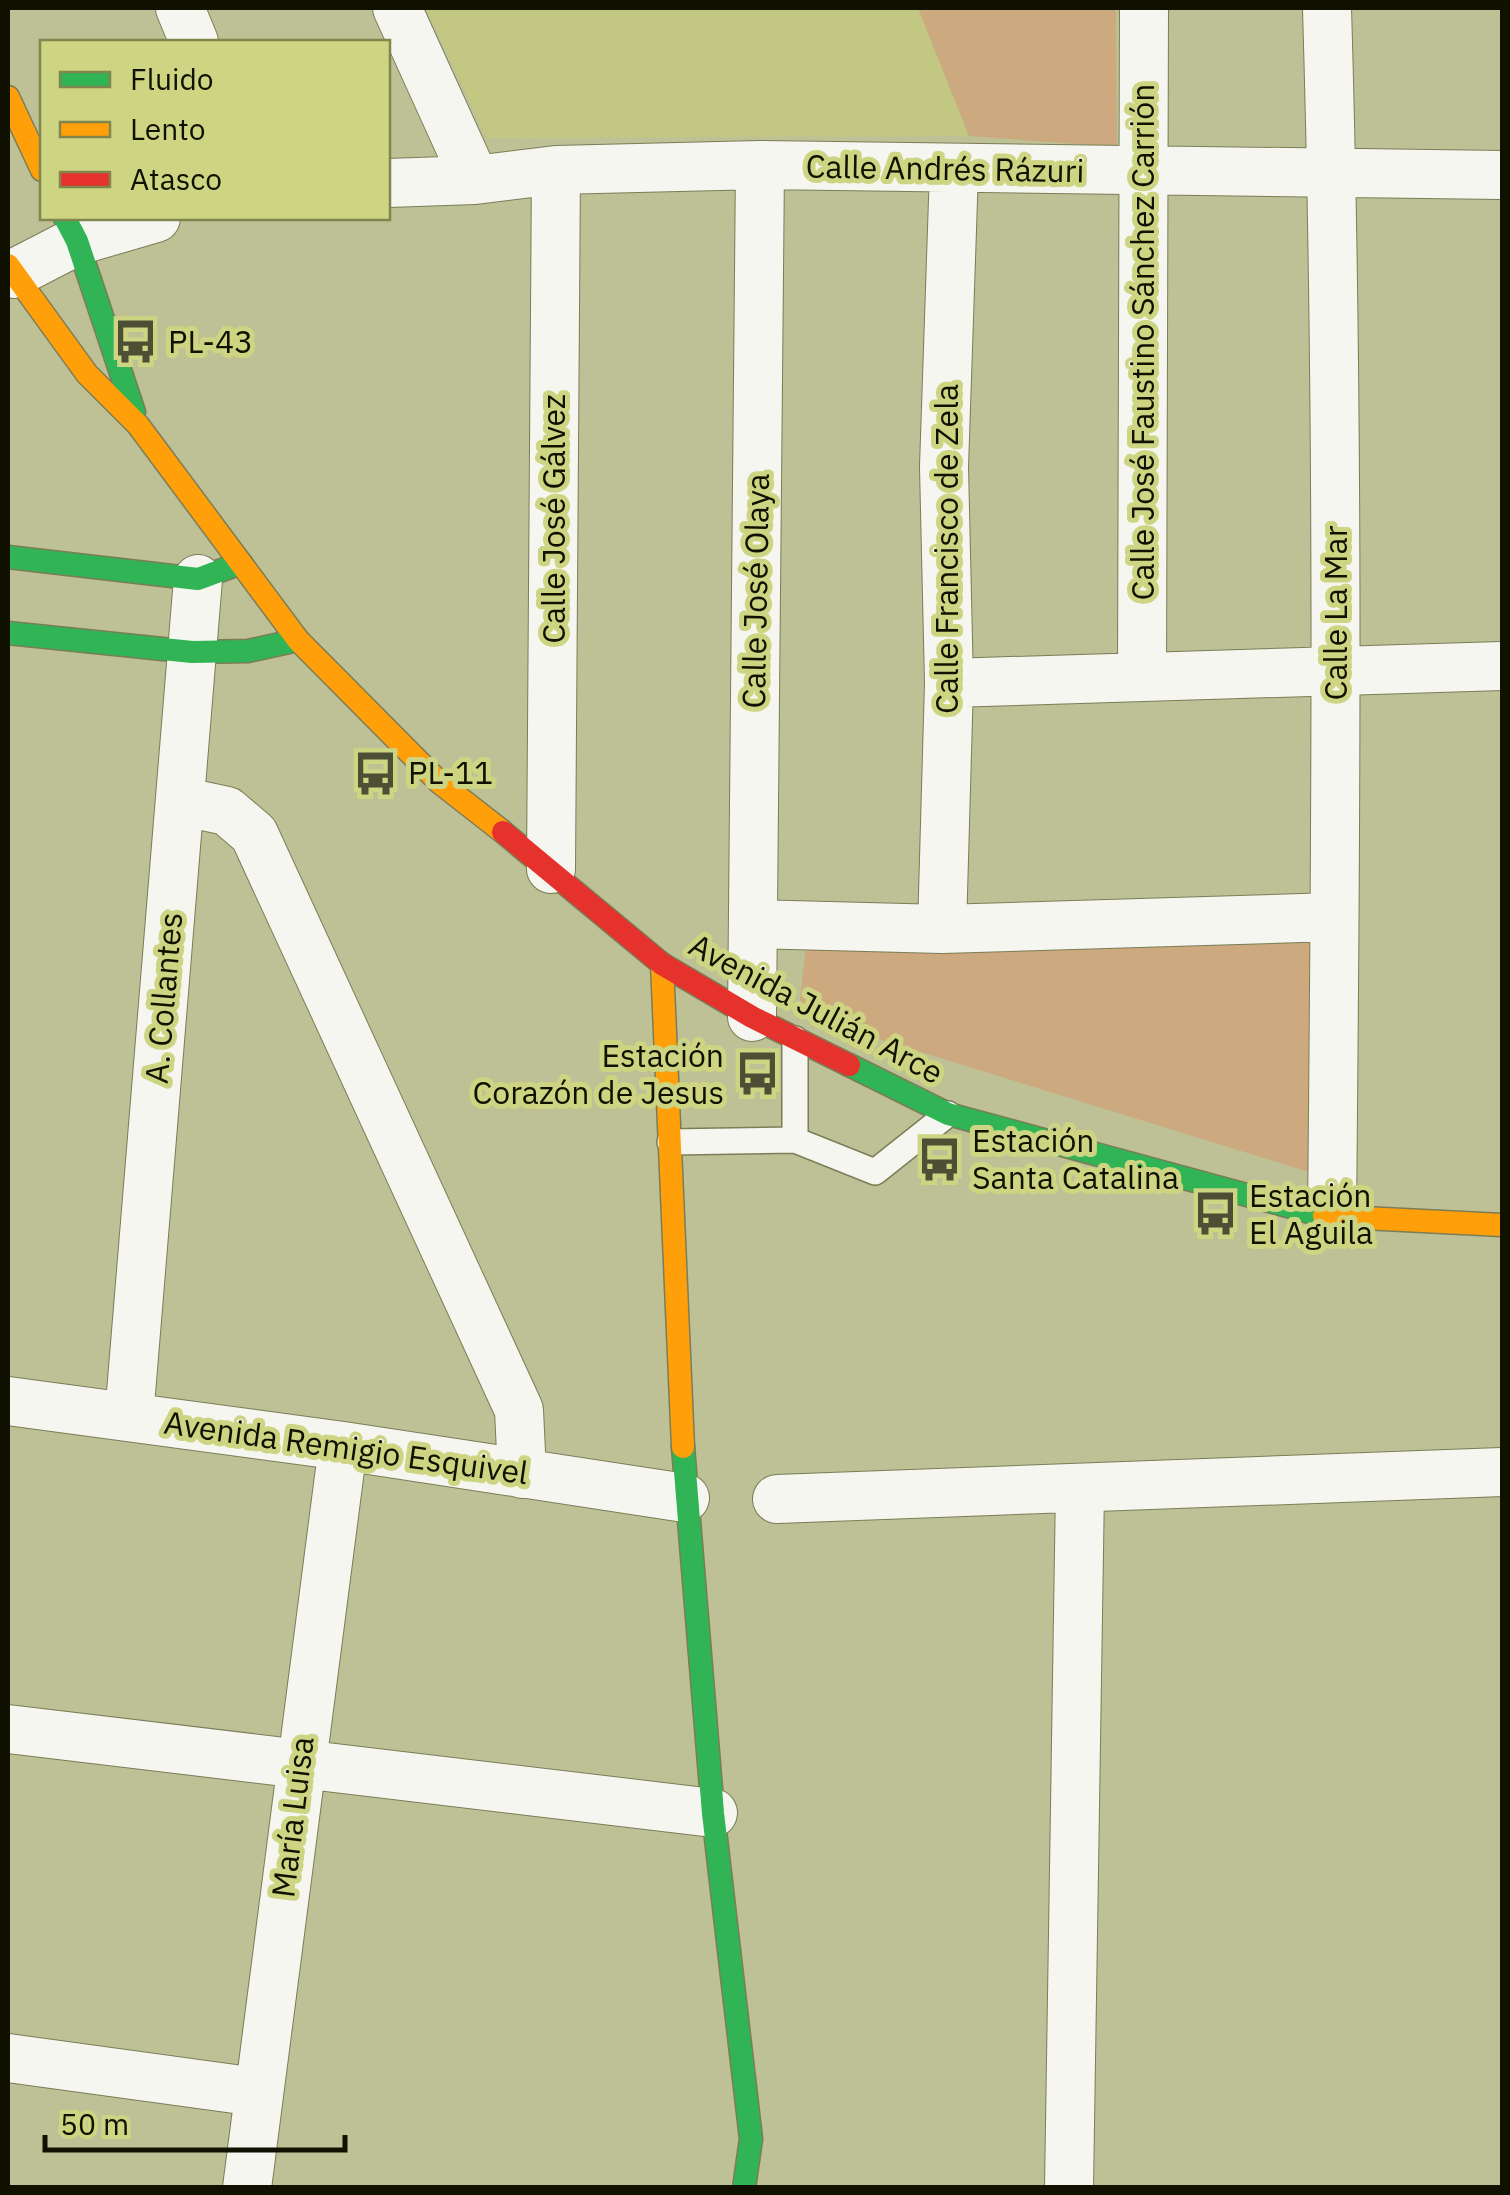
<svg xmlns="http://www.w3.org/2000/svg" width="1510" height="2195" font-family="'IBM Plex Sans',sans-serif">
<rect width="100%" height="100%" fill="#bec195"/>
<path fill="#c2c882" d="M426 8H918L969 136 487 138Z"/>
<path fill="#cca97e" d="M918 8H1116L1117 147 969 136Z
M1313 931 1309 1172 814 1019 800 1000 806 946Z"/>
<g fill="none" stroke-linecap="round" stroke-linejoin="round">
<defs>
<path id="lane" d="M795 1039V1140L875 1172 948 1114
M670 1142 795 1140"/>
<path id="street" d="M180 8 194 42
M397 8 475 180
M1327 8C1339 411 1336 815 1332 1218
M388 183 475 180 556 170 760 165 1502 175
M13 274 77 241 156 218
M1142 677 1144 8
M949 683 1502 666
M180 801 227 811 254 834 519 1410 522 1474
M551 869 556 170
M753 924 942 929 1334 917
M942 929 949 683 944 467 954 170
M752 1017 760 165
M8 1401 343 1446 685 1498
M129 1417 198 579
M777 1499 1502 1472
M8 1729 713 1813
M8 2058 257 2092
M247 2188 343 1446
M1069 2188 1080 1488"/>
<path id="fast" d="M65 218 77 241 134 412
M8 557 198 579 241 563
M8 633 192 652 248 651 298 640
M849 1065 948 1114 1324 1216
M683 1447 713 1813 751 2139 744 2188"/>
<path id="slow" d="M8 97 42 170
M8 265 87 374 138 425 298 640 439 782 503 832
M662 964 683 1447
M1324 1216 1502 1225"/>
<path id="jam" d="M503 832 662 964 752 1017 849 1065"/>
</defs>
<use href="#lane" stroke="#7b7d57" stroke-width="28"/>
<use href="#street" stroke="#7b7d57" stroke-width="50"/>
<use href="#fast" stroke="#7b7d57" stroke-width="25"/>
<use href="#slow" stroke="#7b7d57" stroke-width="25"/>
<use href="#jam" stroke="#7b7d57" stroke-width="25"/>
<use href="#lane" stroke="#f5f6ef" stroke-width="25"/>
<use href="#street" stroke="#f5f6ef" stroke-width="48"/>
<use href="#fast" stroke="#30b455" stroke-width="22"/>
<use href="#slow" stroke="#ff9f0a" stroke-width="22"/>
<use href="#jam" stroke="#e5322d" stroke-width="22"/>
</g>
<defs>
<symbol id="bus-bare" viewBox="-9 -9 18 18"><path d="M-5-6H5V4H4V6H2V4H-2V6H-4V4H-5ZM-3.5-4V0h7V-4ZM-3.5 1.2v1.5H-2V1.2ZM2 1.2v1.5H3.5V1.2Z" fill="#4d4f34" stroke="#cdd482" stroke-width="2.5" paint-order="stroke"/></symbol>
</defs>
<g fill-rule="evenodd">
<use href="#bus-bare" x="104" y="310" width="63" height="63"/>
<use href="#bus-bare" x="344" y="742" width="63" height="63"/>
<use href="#bus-bare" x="726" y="1042" width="63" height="63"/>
<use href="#bus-bare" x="908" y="1128" width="63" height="63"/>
<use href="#bus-bare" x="1184" y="1182" width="63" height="63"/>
</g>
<g text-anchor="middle" stroke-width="10" stroke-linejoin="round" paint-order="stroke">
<g font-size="32" fill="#101100" stroke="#cdd482">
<text transform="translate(945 169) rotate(1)" y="11">Calle Andrés Rázuri</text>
<text transform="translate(1143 342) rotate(-90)" y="11">Calle José Faustino Sánchez Carrión</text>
<text transform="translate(554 519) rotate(-90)" y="11">Calle José Gálvez</text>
<text transform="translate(947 549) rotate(-90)" y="11">Calle Francisco de Zela</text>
<text transform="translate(756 591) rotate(-89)" y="11">Calle José Olaya</text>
<text transform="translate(1336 613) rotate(-90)" y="11">Calle La Mar</text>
<text transform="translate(164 998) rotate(-85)" y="11">A. Collantes</text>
<text transform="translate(816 1009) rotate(28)" y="11">Avenida Julián Arce</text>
<text transform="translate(346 1448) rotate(8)" y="11">Avenida Remigio Esquivel</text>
<text transform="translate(293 1817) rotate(-83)" y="11">María Luisa</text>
</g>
<g font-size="32" fill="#101100" stroke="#cdd482" text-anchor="start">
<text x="168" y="353">PL-43</text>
<text x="408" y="784">PL-11</text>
<text x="724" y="1067" text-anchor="end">Estación<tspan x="724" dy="37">Corazón de Jesus</tspan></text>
<text x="972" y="1152">Estación<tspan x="972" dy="37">Santa Catalina</tspan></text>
<text x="1249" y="1207">Estación<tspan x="1249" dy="37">El Aguila</tspan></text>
</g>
</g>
<rect width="1510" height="2195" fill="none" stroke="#101100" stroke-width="20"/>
<rect x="40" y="40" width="350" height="180" fill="#cdd482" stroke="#81864e" stroke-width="2.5"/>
<rect x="60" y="72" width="50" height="15" fill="#30b455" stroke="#81864e" stroke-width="2.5"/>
<text x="130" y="90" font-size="30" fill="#101100">Fluido</text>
<rect x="60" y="122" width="50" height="15" fill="#ff9f0a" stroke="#81864e" stroke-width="2.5"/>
<text x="130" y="140" font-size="30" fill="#101100">Lento</text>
<rect x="60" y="172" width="50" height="15" fill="#e5322d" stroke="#81864e" stroke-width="2.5"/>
<text x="130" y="190" font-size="30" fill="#101100">Atasco</text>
<path d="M45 2135v15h300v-15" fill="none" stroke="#101100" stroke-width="5"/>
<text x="60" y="2135" font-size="30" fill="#101100" stroke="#cdd482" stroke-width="8" paint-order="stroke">50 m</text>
</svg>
